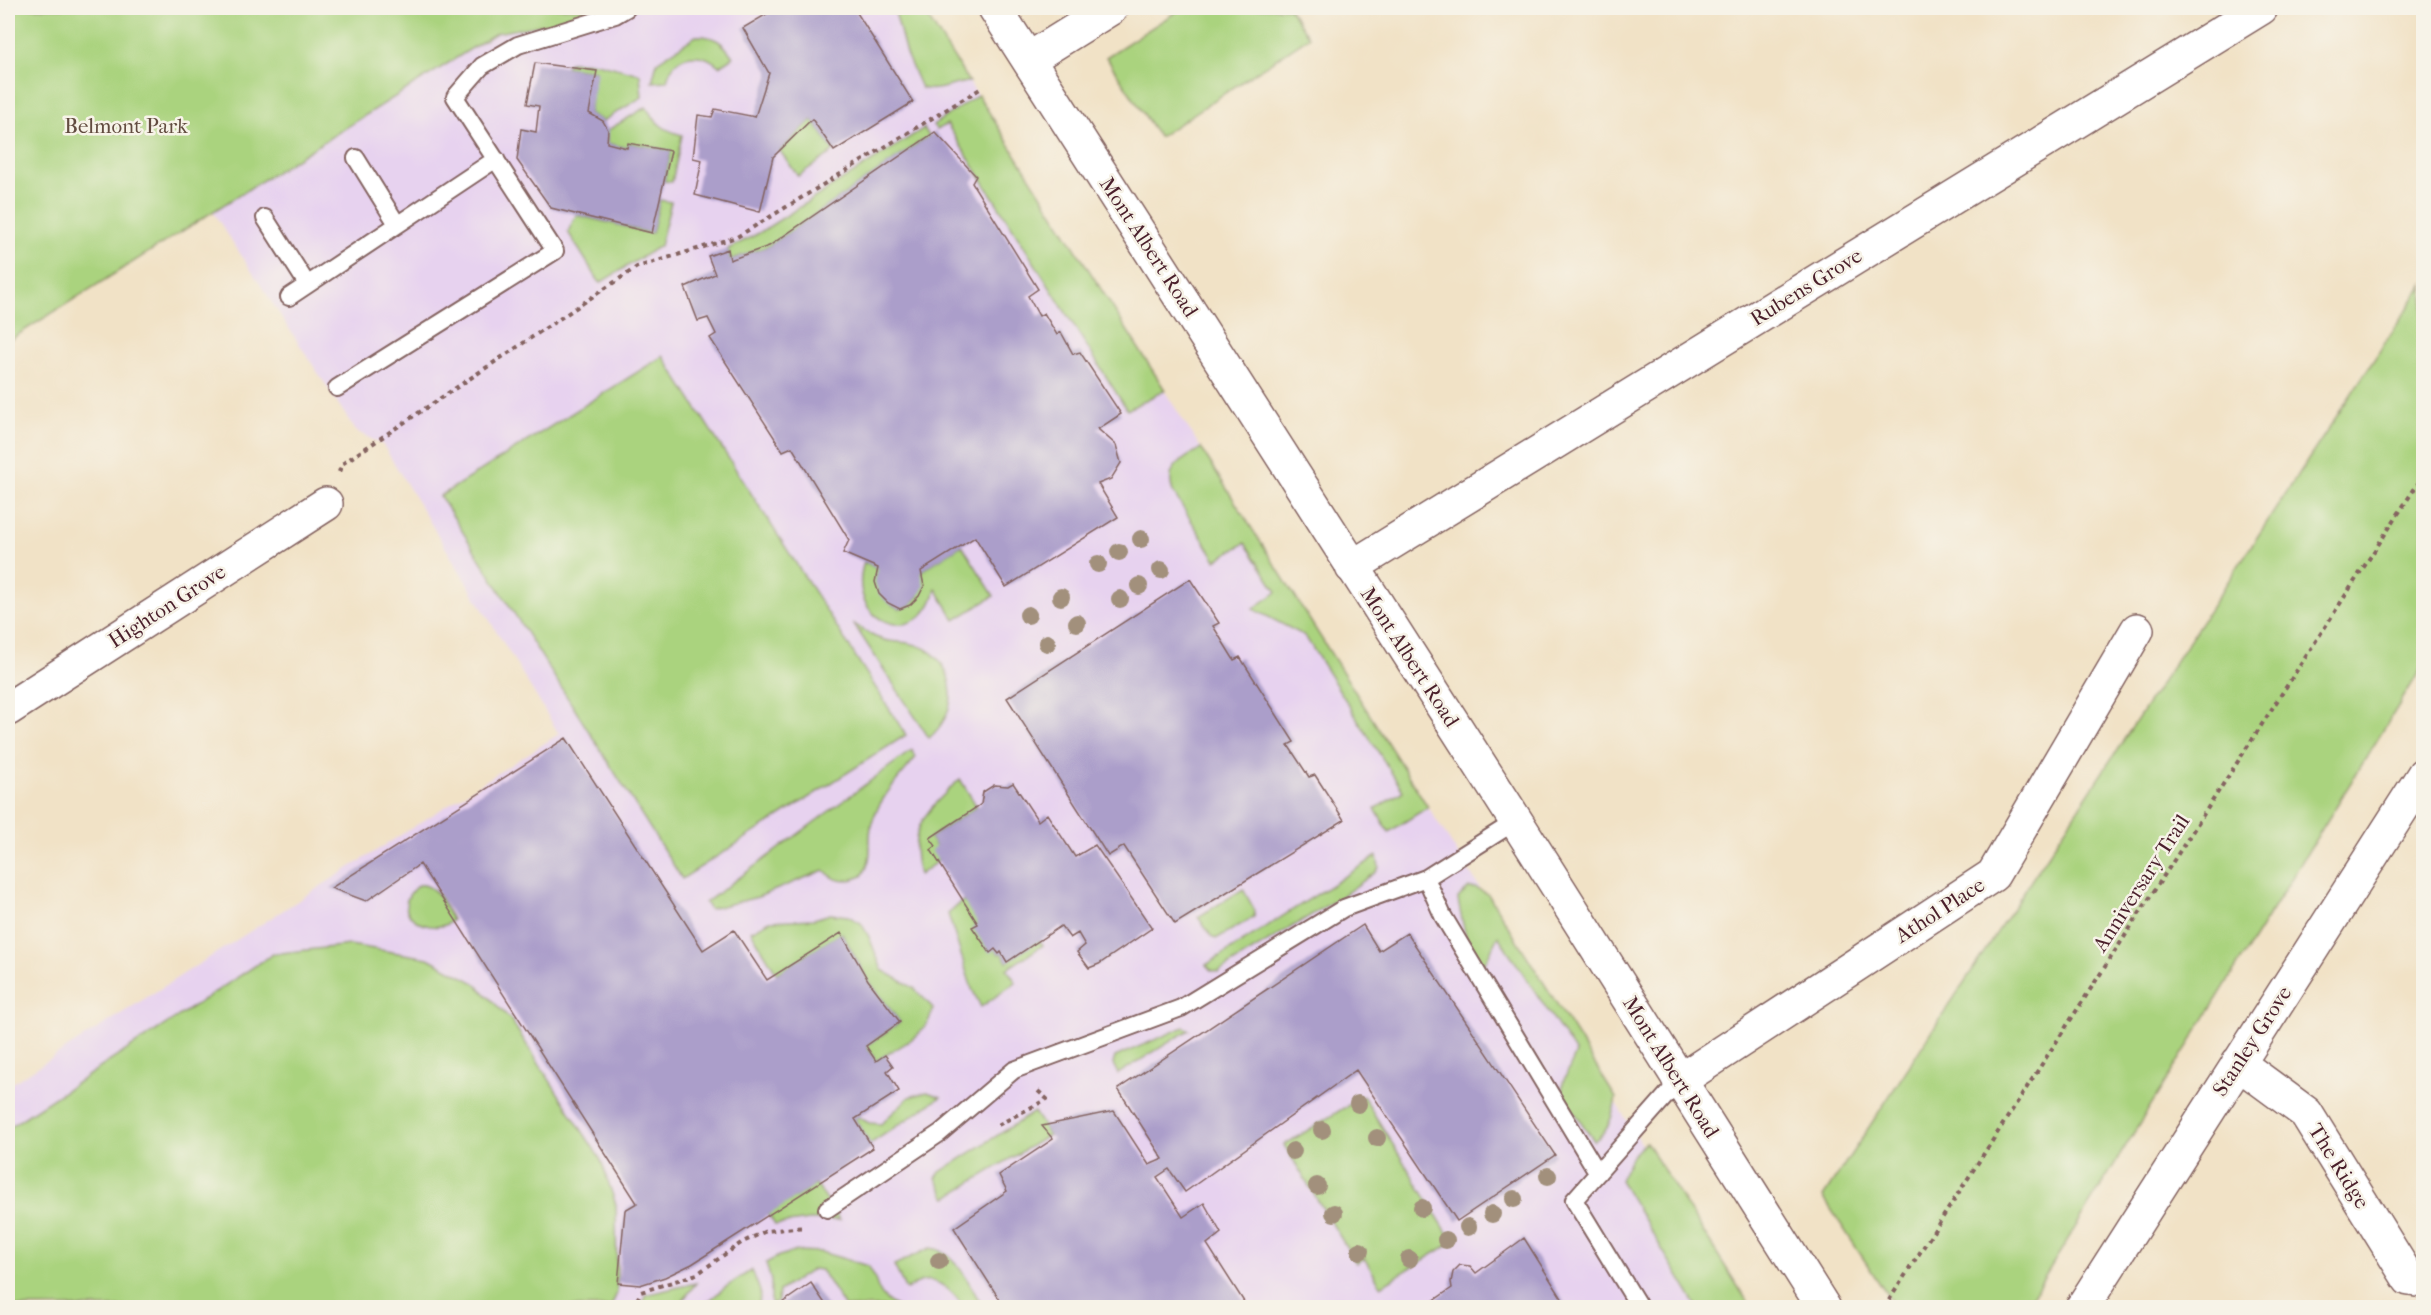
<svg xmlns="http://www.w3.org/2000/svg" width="2431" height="1315" font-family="'IM FELL French Canon',serif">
<rect width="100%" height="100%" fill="#f7f3e8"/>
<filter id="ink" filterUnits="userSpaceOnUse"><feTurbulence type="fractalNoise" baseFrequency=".0167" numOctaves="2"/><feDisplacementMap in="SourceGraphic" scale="12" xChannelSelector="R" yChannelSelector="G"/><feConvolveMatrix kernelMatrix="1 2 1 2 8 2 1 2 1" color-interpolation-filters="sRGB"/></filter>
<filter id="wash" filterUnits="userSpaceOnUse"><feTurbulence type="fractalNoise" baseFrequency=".008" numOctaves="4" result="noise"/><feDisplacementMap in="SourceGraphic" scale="24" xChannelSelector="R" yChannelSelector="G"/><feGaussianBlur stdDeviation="1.35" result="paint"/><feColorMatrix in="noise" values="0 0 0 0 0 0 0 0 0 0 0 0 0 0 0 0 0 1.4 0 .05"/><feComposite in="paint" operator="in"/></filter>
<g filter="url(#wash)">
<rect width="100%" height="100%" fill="#f1e2c6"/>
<path fill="#e7d2ef" d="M537 8H922L1745 1307 8 1308V1086L559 734 383 445 356 431 213 212Z"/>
<path fill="#aad37e" stroke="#7a7954" stroke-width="1.5" d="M8 8H600L558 22 496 33 8 341Z
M894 8H922L969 82C953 83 937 93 921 88L906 54Z
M1182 8H1289L1309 37 1159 137 1106 57Z
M696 36C714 35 723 42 733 57L719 66C700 49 673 53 667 81L652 82 657 62Z
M570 62 597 63 640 74 642 97 603 121 589 113 596 71 565 67Z
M978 95 1165 390 1127 410 947 124 937 130 933 125Z
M646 107C656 124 664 130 682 135L672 182 664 181 671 151 629 143 627 148 607 143 608 130Z
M812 119 834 151 798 176 780 151Z
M924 128 929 136 769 246 730 260 728 249 759 233Z
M660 200 671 202 660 246 600 283 568 232 576 215 652 233Z
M2423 285V666L2026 1307H1895L1823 1197Z
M663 356 906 735 682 879 440 496Z
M1201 448 1428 807 1389 832 1375 809 1403 791 1305 636 1253 609 1277 592 1245 543 1216 560 1173 492C1164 466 1182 461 1201 448Z
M962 545 994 596 955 620 936 589C921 651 844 624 864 562L878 568C874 590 881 600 900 609L910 605 919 596 921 571Z
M853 623C864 631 875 639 889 641 895 642 902 642 908 643 935 647 950 668 951 694 951 711 942 727 929 738Z
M912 750 916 757C901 777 879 797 872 823 866 844 876 854 862 876 845 883 837 883 824 870L758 897 710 909 705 903Z
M960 779 977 807 930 838 936 846 938 861 919 875C906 827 927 811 960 779Z
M1377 856 1379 867 1376 872 1339 898 1218 972 1211 970 1206 965Z
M418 885C436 882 445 907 452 920 438 938 382 916 418 885Z
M1469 888H1476L1488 894 1616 1098C1613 1115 1609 1131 1594 1141L1562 1094 1563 1082 1576 1053 1498 936 1484 965C1479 959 1472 952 1469 945 1466 940 1458 903 1458 898Z
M1243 889 1255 911 1254 917 1216 939 1211 936 1198 917Z
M964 900 999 954 1001 952 1007 962 1039 940 1043 945 1007 969 1016 982 981 1007 972 989 948 914Z
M830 914 848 916 861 923 869 937 882 970 914 988 933 1008C929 1036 897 1047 876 1061L866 1046 900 1022 868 980 842 933 777 974 751 931 770 921 814 919Z
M350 945 428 958 475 983 511 1020 601 1160 616 1205 617 1293 611 1307H8V1128L273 954Z
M1184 1027 1189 1030 1118 1074 1113 1064 1115 1057Z
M927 1092 941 1097 870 1144 855 1119 858 1117 869 1123 881 1124 909 1097Z
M1363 1096 1453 1242 1381 1286 1364 1258 1356 1263 1284 1145Z
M1034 1112 1049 1135 946 1198 936 1178 940 1172Z
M1646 1142 1751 1307H1697L1620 1180 1632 1156Z
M816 1184 840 1220H809L775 1225 768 1214Z
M930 1248C957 1250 970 1287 983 1307H963C956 1295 939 1277 923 1281 917 1282 911 1287 906 1290L894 1265Z
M797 1251 821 1252 868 1266C880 1280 872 1295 898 1307H845L821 1270 813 1269 779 1291 778 1301 771 1306V1281L766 1263 779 1256Z
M752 1270 760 1291 759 1307H702L724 1288Z
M696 1283 678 1307H642L645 1295Z"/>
<g id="blocks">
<path fill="#ab9eca" d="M777 8H854L913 102 834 151 812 119 773 157 760 212 695 195 702 160 693 158 698 115 712 117 715 109 755 117 769 73 743 28Z
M535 63 597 71 589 113 603 121 608 130 607 143 627 148 628 143 671 151 652 233 551 208 517 160 521 129 536 132 539 106 527 104Z
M935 132 976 176 972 183 1038 289 1028 296 1039 316 1044 313 1057 335 1061 332 1073 354 1080 352 1121 414 1098 429 1116 445 1121 463 1111 479 1098 484 1118 517 1006 587 975 537 921 571 924 586 919 596 910 605 900 609 888 603 879 594 875 582 878 568 843 553 849 540 792 447 783 451 710 338 716 334 708 318 698 321 685 287 715 274 708 256 728 249 730 260 769 246Z
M1190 579 1219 623 1213 626 1234 660 1240 657 1294 742 1288 745 1309 777 1315 775 1344 820 1175 924 1124 846 1108 856 1007 698Z
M566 738 703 950 734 930 767 980 841 933 868 980 900 1022 866 1046 876 1061 885 1055 893 1066 887 1071 899 1091 855 1119 873 1148 692 1264 665 1277 640 1285 618 1283 625 1210 637 1203 420 864 366 901 331 888Z
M1013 783 1038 821 1047 814 1075 857 1095 845 1152 928 1099 964 1089 968 1077 952 1085 945 1078 933 1070 938 1061 926 1007 962 1001 952 999 954 995 949 990 953 972 927 978 924 931 850 936 846 930 838 977 807 981 804 983 792 994 785 1008 786Z
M1363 925 1379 951 1407 933 1555 1155 1457 1221 1356 1070 1185 1192 1169 1169 1157 1177 1183 1217 1204 1203 1221 1233 1207 1244 1248 1308H1005L954 1228 1007 1191 999 1175 1053 1139 1042 1126 1114 1111 1149 1165 1163 1159 1118 1089Z
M1524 1238 1568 1308H1437L1433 1301 1452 1288 1451 1282 1453 1272 1460 1265 1470 1266 1476 1273Z
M811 1283 828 1308H785L782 1303Z"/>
</g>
</g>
<g filter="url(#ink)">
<use href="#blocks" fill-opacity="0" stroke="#846361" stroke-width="1.5"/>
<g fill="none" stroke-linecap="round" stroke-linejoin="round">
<defs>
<path id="service" d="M356 158 397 224
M265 218 307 284
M289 297 496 159
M337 388 555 251 455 97 482 66 518 45 615 15 627 8
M1426 878 1443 916 1598 1173
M827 1209 940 1133 1014 1070 1181 1008 1344 908 1426 878 1516 821
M1640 1308 1574 1200 1679 1081"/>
<path id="minor" d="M1029 59 1111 8
M1352 567 2261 8
M8 709 326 504
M2238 1063 2306 1113 2409 1279 2424 1281
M1679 1081 1993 875 2137 630
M2082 1308 2424 774"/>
<path id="secondary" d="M995 8 1516 821 1824 1308"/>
</defs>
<use href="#service" stroke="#846361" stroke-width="20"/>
<use href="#minor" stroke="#846361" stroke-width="36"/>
<use href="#secondary" stroke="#846361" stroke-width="36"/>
<path stroke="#846361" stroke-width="4" stroke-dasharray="4.5 4.5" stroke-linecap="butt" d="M339 472 342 464 637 267 737 237 980 89
M998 1125 1047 1099 1038 1091
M633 1308 641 1292 697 1274 741 1243 766 1231 805 1227
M1884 1308 2424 474"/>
<use href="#service" stroke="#fff" stroke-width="16"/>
<use href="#minor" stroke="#fff" stroke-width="33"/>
<use href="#secondary" stroke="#fff" stroke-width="33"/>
</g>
<g fill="#a2907c">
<circle cx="1141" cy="539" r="9"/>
<circle cx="1119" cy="552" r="9"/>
<circle cx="1098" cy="564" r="9"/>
<circle cx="1161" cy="570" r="9"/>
<circle cx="1139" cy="586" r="9"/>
<circle cx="1061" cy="597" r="9"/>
<circle cx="1120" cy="599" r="9"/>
<circle cx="1028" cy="615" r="9"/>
<circle cx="1077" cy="623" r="9"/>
<circle cx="1047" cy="643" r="9"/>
<circle cx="1358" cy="1104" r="9"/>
<circle cx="1322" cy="1130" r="9"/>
<circle cx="1377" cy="1138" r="9"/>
<circle cx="1293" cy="1151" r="9"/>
<circle cx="1548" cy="1176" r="9"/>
<circle cx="1317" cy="1186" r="9"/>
<circle cx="1514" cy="1199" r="9"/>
<circle cx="1422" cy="1208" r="9"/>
<circle cx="1334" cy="1213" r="9"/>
<circle cx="1492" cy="1214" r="9"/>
<circle cx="1468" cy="1227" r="9"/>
<circle cx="1446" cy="1240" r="9"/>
<circle cx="1360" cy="1251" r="9"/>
<circle cx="1409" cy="1259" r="9"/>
<circle cx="939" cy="1261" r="9"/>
</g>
</g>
<g text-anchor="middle" stroke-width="5" stroke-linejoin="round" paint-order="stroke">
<g font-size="21" fill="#624c40" stroke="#f7f3e8">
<text x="126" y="133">Belmont Park</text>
</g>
<g font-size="21" fill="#4a1f2b" stroke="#f7f3e8">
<text transform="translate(1149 247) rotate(57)" y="7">Mont Albert Road</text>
<text transform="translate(1806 287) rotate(-32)" y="7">Rubens Grove</text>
<text transform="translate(167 606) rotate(-33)" y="7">Highton Grove</text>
<text transform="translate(1410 657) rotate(57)" y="7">Mont Albert Road</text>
<text transform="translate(2141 883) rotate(-57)" y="7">Anniversary Trail</text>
<text transform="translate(1940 910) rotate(-33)" y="7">Athol Place</text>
<text transform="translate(2252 1041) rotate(-57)" y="7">Stanley Grove</text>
<text transform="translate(1671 1067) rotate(58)" y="7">Mont Albert Road</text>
<text transform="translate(2339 1166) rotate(58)" y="7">The Ridge</text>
</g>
</g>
<rect width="2431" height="1315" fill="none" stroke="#f7f3e8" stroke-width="30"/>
</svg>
